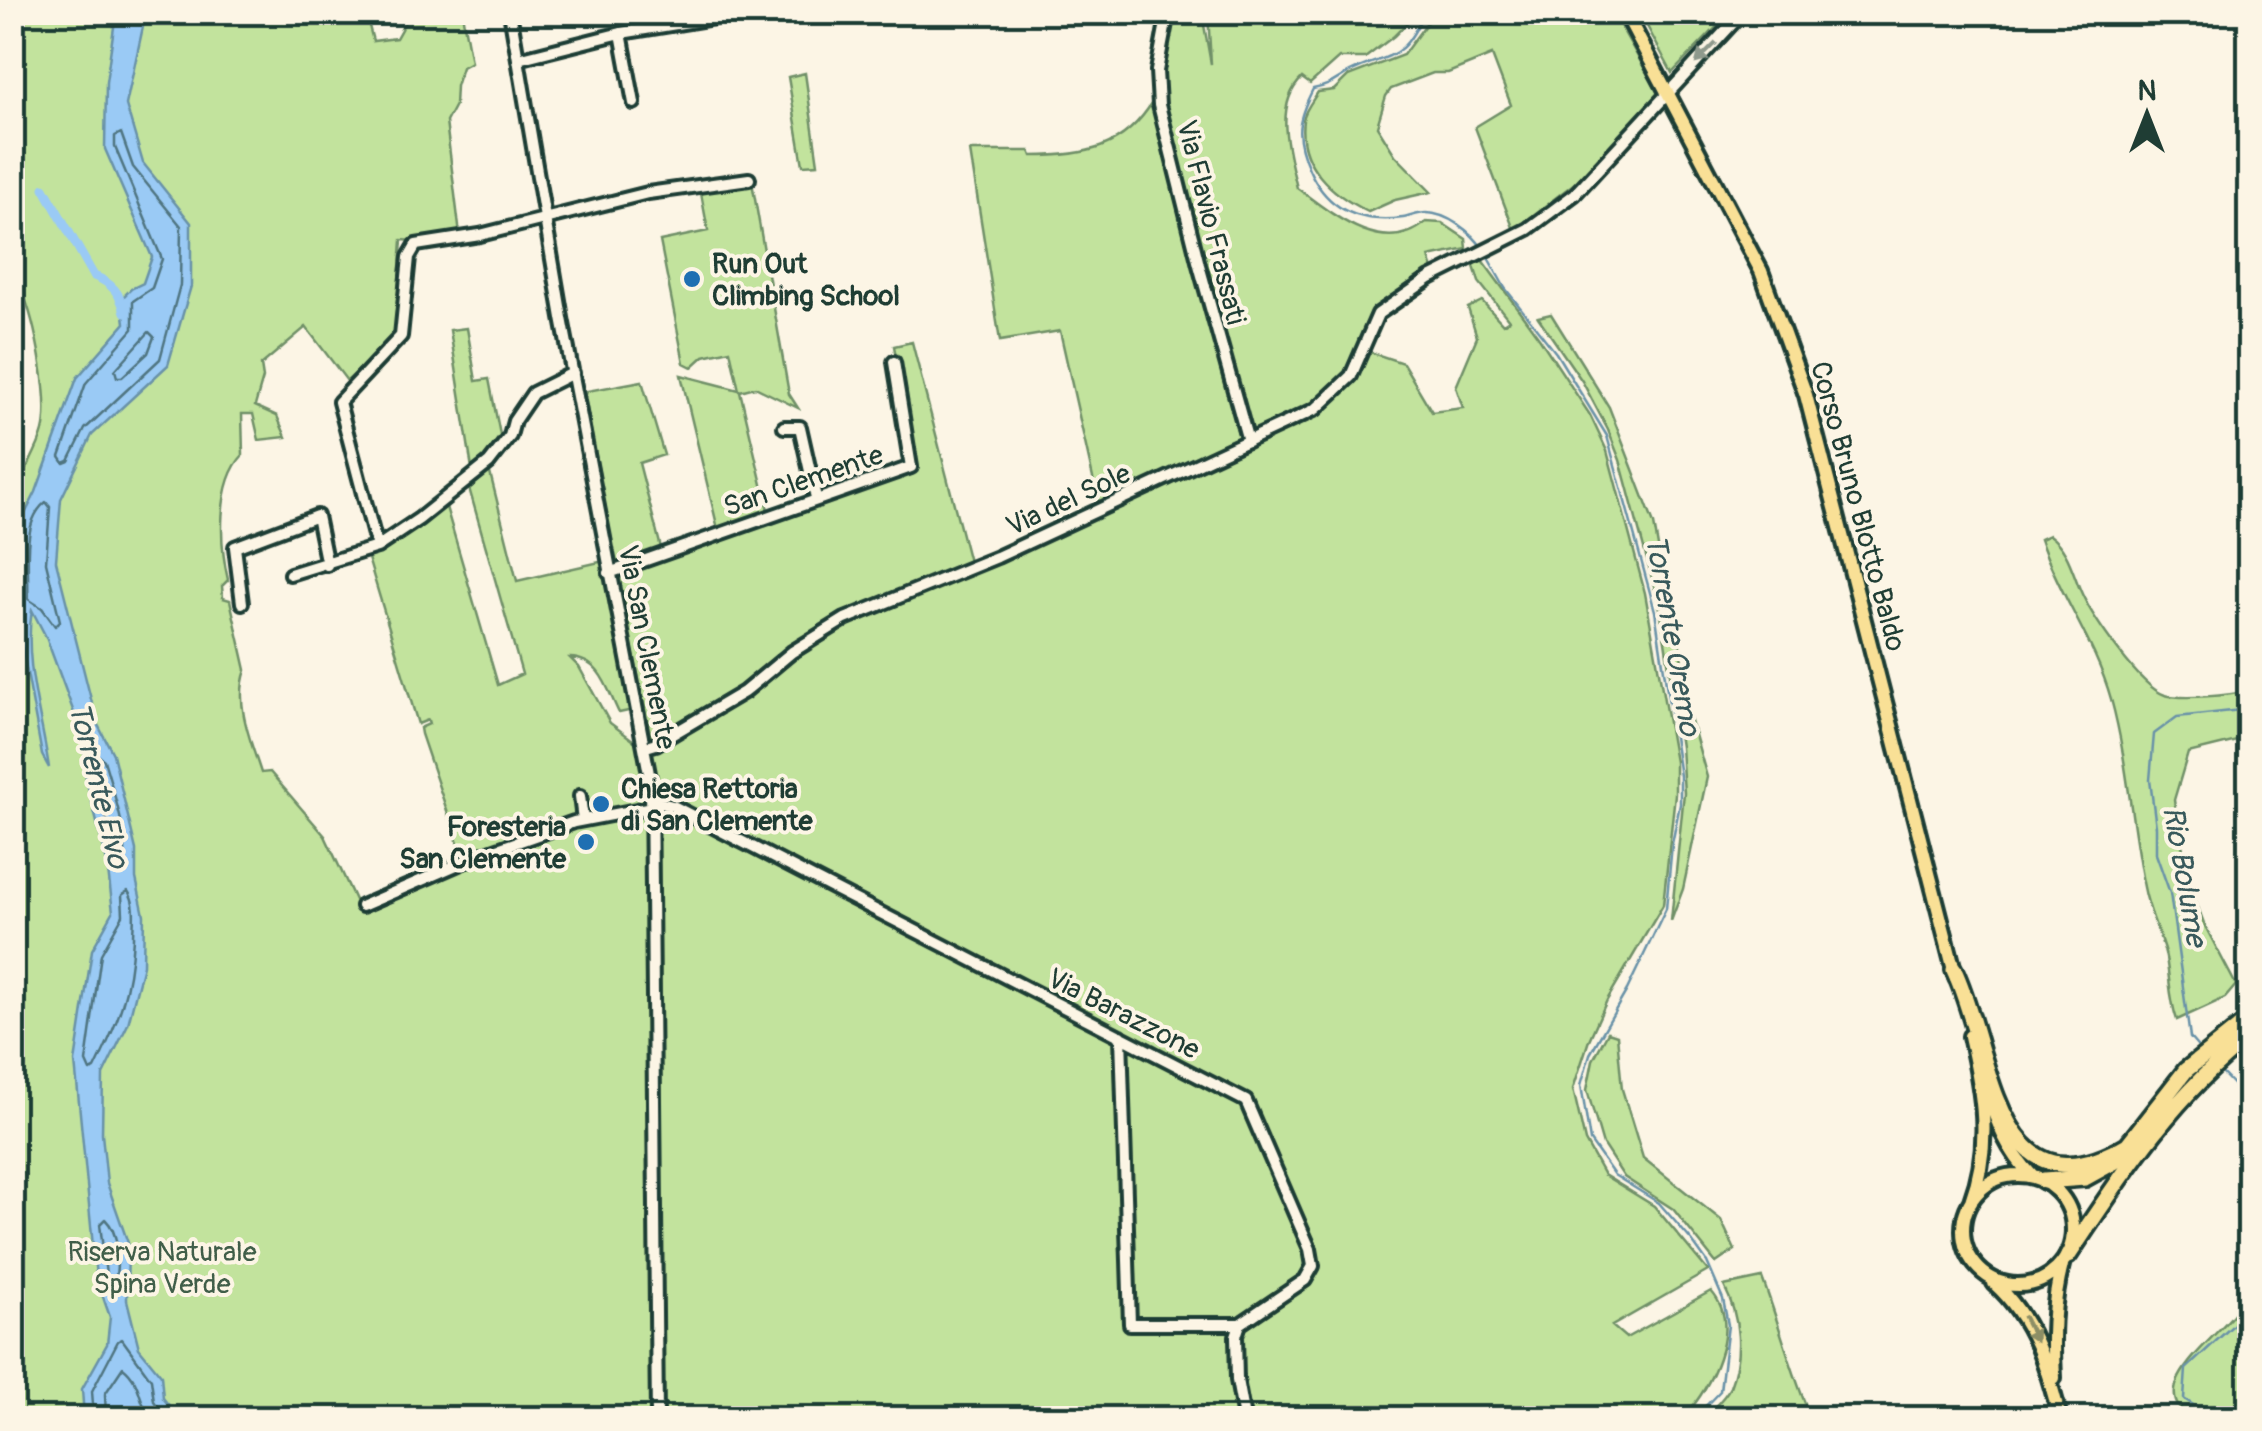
<svg xmlns="http://www.w3.org/2000/svg" width="2262" height="1431" font-family="Pangolin,sans-serif">
<rect width="100%" height="100%" fill="#fcf5e5"/>
<filter id="ink" filterUnits="userSpaceOnUse"><feTurbulence type="fractalNoise" baseFrequency=".01" numOctaves="2"/><feDisplacementMap in="SourceGraphic" scale="20" xChannelSelector="R" yChannelSelector="G"/><feConvolveMatrix kernelMatrix="1 2 1 2 8 2 1 2 1" color-interpolation-filters="sRGB"/></filter>
<g filter="url(#ink)">
<path fill="#c2e39d" stroke="#709068" stroke-width="2.5" d="M12 13H301L299 25 368 22 373 41 396 38 405 22 403 13H462L471 62 462 67 456 86 455 105 446 122 460 235 416 241 402 240 395 337 347 381 306 327 261 365 263 378 255 406 277 416 286 437 259 440 253 414H242L243 455C216 483 220 546 228 580L222 586 223 598 230 600 246 670C234 704 251 741 261 773L270 772 325 836 355 900 376 902 473 865 470 856 463 858 421 734 420 728 429 724 428 720 418 724 368 558 446 507 498 685 522 674 469 488 489 469 517 581 604 561 633 710 619 713C607 689 601 659 570 658L579 667 610 723 649 752 756 690 780 666 817 638 1002 561 1243 450 1156 99 1168 48 1166 13H1206L1204 25 1211 64 1208 13H1417L1394 36 1365 58H1339L1310 84 1302 78C1273 106 1289 154 1297 188 1333 215 1384 258 1426 222L1442 223 1466 239 1467 249 1429 257 1433 269 1376 310 1341 380 1345 389 1355 378 1367 351 1403 363 1432 412 1463 408 1456 387 1477 337 1468 308 1482 301 1503 324 1509 320 1479 282 1473 263 1482 260 1540 339 1590 415 1607 451 1645 593 1675 762V794L1663 905 1607 1000 1589 1040 1573 1089 1585 1141 1604 1175 1654 1206 1708 1271 1612 1326 1626 1338 1711 1291C1744 1328 1709 1389 1683 1418H13L12 490 18 489C25 469 38 450 43 431 51 400 35 320 22 291L13 292Z
M1434 13H1613L1660 96 1585 175 1514 230 1475 127 1511 105 1492 55 1448 73H1433L1391 89 1386 96 1377 126 1395 155 1431 192 1395 200 1368 212C1333 195 1297 165 1303 120 1304 111 1313 100 1318 92L1334 90 1348 76 1403 55Z
M1640 13H1730L1672 73Z
M805 73 818 164 803 165 788 77Z
M1153 101 1239 437 1237 442 1099 505 1060 331 1000 341 970 151H1030L1032 156C1085 156 1124 149 1153 101Z
M752 182 789 394 798 408 755 387 740 391 768 510 718 529 681 375 739 390 730 350 704 356 692 367 684 363 660 241 708 231 701 193Z
M1551 314 1609 407 1654 524 1661 564 1674 598 1688 710 1707 777 1683 889 1671 921 1684 793 1681 747 1660 608 1620 460 1608 430 1582 381 1538 317Z
M467 328 476 381 489 379 501 440 473 475 450 330Z
M912 342 969 562 878 603 754 681 651 739 618 577 917 472 894 346Z
M642 381 664 455 639 463 661 548 616 563 585 398 587 391Z
M2049 535C2069 550 2072 572 2082 594 2093 618 2140 687 2165 695 2184 700 2230 695 2249 691V738L2188 753 2174 800 2177 822 2193 894 2205 926 2236 985 2225 998 2177 1020C2169 998 2170 975 2165 953 2159 931 2148 910 2144 887 2131 825 2128 761 2111 699 2095 642 2059 595 2040 539Z
M1608 1032 1617 1035 1622 1089 1643 1158 1721 1220 1735 1250 1716 1263 1673 1209 1624 1177 1603 1145 1587 1090 1593 1060Z
M2249 1242V1418H2241L2222 1408 2190 1417C2138 1385 2234 1328 2243 1299 2247 1286 2241 1273 2238 1261Z
M1762 1278C1780 1325 1791 1372 1811 1418H1704C1712 1409 1725 1398 1730 1387 1743 1354 1740 1317 1724 1286Z"/>
<path fill="#9acaf5" stroke="#6992a8" stroke-width="2.5" d="M116 13H146L126 105 143 163 191 223V286L168 365 92 435 61 499 56 561 97 723 113 754 136 850V878L144 915 143 965 128 1024 103 1075 102 1134 107 1183 128 1243 127 1300 139 1348 161 1375 163 1398 179 1418H84L82 1389 107 1344 110 1317 96 1277 75 1062 92 950 113 912 107 862 86 779 84 740 46 637 32 610C23 661 42 718 49 768L42 755 17 618 21 522 36 492 77 378 125 323 122 298 131 289 143 283 152 257 105 149 106 82Z"/>
<g fill="none" stroke-linecap="round" stroke-linejoin="round">
<path stroke="#507581" stroke-width="2.5" d="M121 133 133 167 181 226 180 285 160 359 85 429 69 461 64 463 60 457 86 383 133 329V301L152 288 162 259 115 147V136Z
M149 332 154 337 148 353 122 377H117L115 370Z
M46 502 50 507 46 562 60 621 55 626 42 608 28 599C30 570 20 522 46 502Z
M99 756 104 760C110 781 132 846 123 862L117 859 96 778 95 761Z
M128 891C137 904 133 922 133 938 130 993 119 1020 95 1069L90 1071 86 1062 101 954 123 915 122 895Z
M105 1219C120 1234 118 1256 116 1277L112 1281 106 1275 100 1224Z
M94 1418 92 1391 118 1341 122 1339 151 1379 154 1401 166 1418
M106 1418 105 1394 123 1367C141 1381 138 1400 150 1418"/>
<path stroke="#6992a8" stroke-width="2.5" d="M1424 12C1403 62 1391 52 1350 72 1334 80 1333 85 1313 89 1297 120 1294 135 1309 169 1327 210 1359 224 1403 218 1410 217 1418 213 1426 213 1447 213 1472 232 1483 249
M1487 256 1505 288 1556 353 1607 436 1655 611 1680 776V804L1672 844 1666 909 1627 990 1590 1054 1581 1085 1590 1141 1614 1175 1659 1203 1692 1241 1707 1262 1723 1299 1728 1325 1720 1391 1694 1418
M2202 1052 2190 1038 2170 893 2156 854V827L2150 780 2154 734 2177 717 2250 709
M2221 1072 2250 1102
M2214 1418 2184 1399 2186 1369 2245 1314 2250 1302"/>
<path stroke="#9acaf5" stroke-width="9" d="M44 188 94 276C112 283 120 293 125 312"/>
<defs>
<path id="minor" d="M510 12 562 318 651 784 657 1418
M1168 12 1157 71 1159 105 1199 265 1248 441
M621 33 634 103
M518 59 621 33 750 12
M784 427H800L816 498
M377 547 339 402 401 336 409 257 416 245 480 235 648 193 749 179
M609 573 911 467 894 362
M290 574 377 547 419 519 489 463 510 436 514 421 533 393 573 373
M242 603 235 547 317 516 327 565
M646 747 656 744 744 692 792 652 845 619 997 557 1316 409 1351 376 1378 314 1430 278 1528 229 1575 194 1743 12
M580 796 583 820
M652 801 673 806 1246 1101 1310 1249 1313 1266 1305 1280 1240 1324 1236 1336 1237 1380 1244 1418
M362 906 475 857 574 822 652 807
M1121 1036 1130 1324H1240"/>
<path id="major" d="M1625 12 1761 271 1806 395 1956 978
M1970 1036C1983 1093 1992 1145 1971 1201
M1987 1091C1997 1124 2008 1151 2032 1176
M1963 1230a55 55 0 1 1 110 0a55 55 0 1 1-110 0Z
M1994 1283C2034 1319 2047 1367 2060 1418
M2054 1378C2052 1338 2052 1304 2062 1265"/>
<path id="highway" d="M1954 970C1993 1051 1993 1224 2129 1144
M2044 1181 2085 1178 2114 1162 2186 1070 2250 1019
M2068 1256C2121 1176 2173 1095 2250 1036"/>
</defs>
<use href="#minor" stroke="#1f3d34" stroke-width="18"/>
<use href="#major" stroke="#1f3d34" stroke-width="20"/>
<use href="#highway" stroke="#1f3d34" stroke-width="22"/>
<use href="#minor" stroke="#fcf5e5" stroke-width="10"/>
<use href="#major" stroke="#f9e096" stroke-width="12"/>
<use href="#highway" stroke="#f9e096" stroke-width="15"/>
</g>
<defs><path id="oneway-solid" d="M-6-.8H1V-3.2L6.5 0L1 3.2V.8H-6Z" transform="scale(2.5)"/></defs>
<use fill="#8e998c" href="#oneway-solid" transform="translate(1706 53) rotate(135)"/>
<use fill="#8c8e65" href="#oneway-solid" transform="translate(2030 1329) rotate(63)"/>
</g>
<g fill="#1f6fb2" stroke="#fcf5e5" stroke-width="4">
<circle cx="692" cy="279" r="10"/>
<circle cx="601" cy="804" r="10"/>
<circle cx="586" cy="842" r="10"/>
</g>
<g text-anchor="middle" stroke-width="8" stroke-linejoin="round" paint-order="stroke">
<g font-size="28" fill="#1f3d34" stroke="#fcf5e5">
<text transform="translate(1212 222) rotate(76)" y="10">Via Flavio Frassati</text>
<text transform="translate(803 480) rotate(-19)" y="10">San Clemente</text>
<text transform="translate(1068 499) rotate(-25)" y="10">Via del Sole</text>
<text transform="translate(1859 506) rotate(75)" y="10">Corso Bruno Blotto Baldo</text>
<text transform="translate(648 647) rotate(79)" y="10">Via San Clemente</text>
<text transform="translate(1124 1013) rotate(27)" y="10">Via Barazzone</text>
</g>
<g font-size="28" font-weight="bold" fill="#1f3d34" stroke="#fcf5e5" text-anchor="start">
<text x="712" y="273">Run Out<tspan x="712" dy="32">Climbing School</tspan></text>
<text x="621" y="798">Chiesa Rettoria<tspan x="621" dy="32">di San Clemente</tspan></text>
<text x="566" y="836" text-anchor="end">Foresteria<tspan x="566" dy="32">San Clemente</tspan></text>
</g>
<g font-size="28" fill="#405e49" stroke="#fcf5e5">
<text x="162" y="1261">Riserva Naturale<tspan x="162" dy="32">Spina Verde</tspan></text>
</g>
<g font-size="30" font-style="italic" fill="#38595b" stroke="#fcf5e5">
<text transform="translate(1673 635) rotate(80)" y="10">Torrente Oremo</text>
<text transform="translate(99 785) rotate(76)" y="10">Torrente Elvo</text>
<text transform="translate(2185 876) rotate(80)" y="10">Rio Bolume</text>
</g>
</g>
<rect width="2262" height="1431" fill="none" stroke="#fcf5e5" stroke-width="50"/>
<rect x="25" y="25" width="2212" height="1381" fill="none" stroke="#1f3d34" stroke-width="4" filter="url(#ink)"/>
<g transform="translate(2147 115)" stroke="#fcf5e5" stroke-width="8" paint-order="stroke">
<path d="M0-8L18 38L0 25L-18 38Z" fill="#1f3d34"/>
<text y="-15" font-size="28" font-weight="bold" text-anchor="middle" fill="#1f3d34">N</text>
</g>
</svg>
